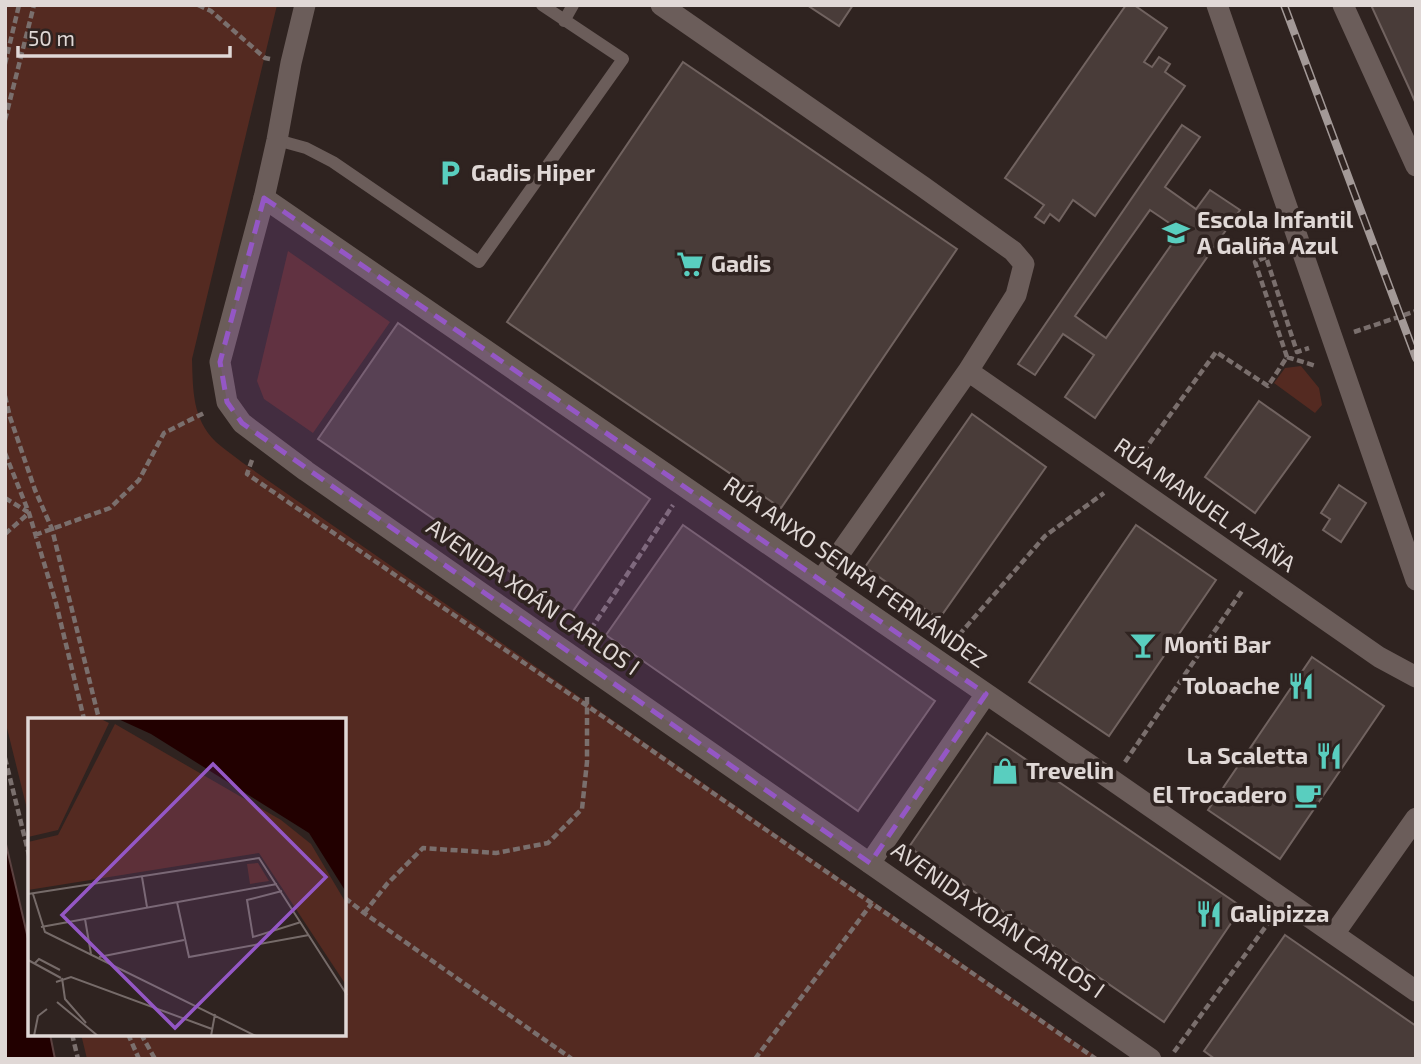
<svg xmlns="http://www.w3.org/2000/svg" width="1421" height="1064" font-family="'Exo 2',sans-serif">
<rect width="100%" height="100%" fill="#2f2320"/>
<path fill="#542a21" d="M5 5H277L192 359C193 389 192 419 216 442 224 449 234 456 243 463L1100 1059H87L81 1034H345V719H30V821L5 720Z
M288 251 390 322 313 433 264 399 257 381Z
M1301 366 1319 388 1322 405 1315 413 1274 383 1285 368Z"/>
<path fill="#200" stroke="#5b4140" stroke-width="2" d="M5 840 30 947V1034H50L55 1059H5Z"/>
<path fill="#493c39" stroke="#716360" stroke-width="2" fill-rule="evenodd" d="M807 5H853L839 26Z
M1126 5H1134L1167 28 1144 62 1152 67 1159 57 1170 64 1165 72 1185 86 1095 216 1073 200 1059 221 1050 214 1044 223 1035 217 1044 205 1005 178Z
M1371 5H1416V104L1410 90Z
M683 62 957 249 781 508 507 322Z
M1182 125 1200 137 1165 187 1196 209 1210 190 1240 210 1095 418 1065 397 1094 355 1063 334 1035 375 1018 364ZM1150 210 1181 231 1106 338 1075 316Z
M398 323 650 499 571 614 318 439Z
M1259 401 1310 437 1255 513 1205 477Z
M972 414 1046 467 939 619 865 567Z
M1339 485 1366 503 1341 542 1323 530 1330 519 1321 513Z
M683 525 935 701 858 811 606 635Z
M1136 525 1216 580 1109 736 1029 682Z
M1312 657 1384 706 1280 859 1208 810Z
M987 733 1242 907 1164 1022 909 847Z
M1285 935 1416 1026V1059H1215L1204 1051Z"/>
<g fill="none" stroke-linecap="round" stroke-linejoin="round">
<path stroke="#7a6f6d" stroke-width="4.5" stroke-dasharray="7 3.5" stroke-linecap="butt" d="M198 5 211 11 265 58 270 59
M5 64 19 5
M5 120 34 5
M1354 332 1416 311
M1287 357 1255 262 1266 257 1297 352 1309 348
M1287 357 1316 366
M5 396 10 417 35 490 52 529 99 719
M5 453 29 513 56 603 84 719
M252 460 247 474 602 716 1096 1059
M1137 460 1216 352 1268 386 1287 357
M5 498 28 512
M5 534 29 513
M35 535 110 508 139 480 164 433 206 412
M585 638 673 505
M952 643 1045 536 1104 493
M5 758 30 859
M1125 762 1242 591
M345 898 364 913 572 1059
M364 913 387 884 423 848 496 853 548 843 582 809 587 762V694
M72 1034 78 1059
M128 1034 139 1059
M141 1034 155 1059
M1174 1052 1272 918
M755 1059 872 903"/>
<path stroke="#6b5d5a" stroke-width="12" d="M564 21 573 5
M277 140 306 148 333 162 479 262 623 59 542 5"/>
<path stroke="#6b5d5a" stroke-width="21" d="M661 5 922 186 1013 251 1024 264 1016 295 968 371 821 580
M1217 5 1416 580
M1343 5 1416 166
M264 198 1112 780 1416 991
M968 371 1379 657 1416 677
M870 863 986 694
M1334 934 1416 818"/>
<path stroke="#6b5d5a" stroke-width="21" d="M305 5 291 63 277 140 264 198 220 362 227 402 242 423 306 471 1151 1059"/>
<defs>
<path id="rail" d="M1284 5 1416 358"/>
</defs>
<use href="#rail" stroke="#a39997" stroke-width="8"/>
<use href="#rail" stroke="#2f2320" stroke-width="5" stroke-dasharray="16" stroke-linecap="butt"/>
</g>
<path fill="#9457c5" fill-opacity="0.2" stroke="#9457c5" stroke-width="5" stroke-dasharray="14 9" stroke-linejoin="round" d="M264 198 986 694 870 863 242 423 227 402 220 362Z"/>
<defs>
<symbol id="parking-bare" viewBox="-9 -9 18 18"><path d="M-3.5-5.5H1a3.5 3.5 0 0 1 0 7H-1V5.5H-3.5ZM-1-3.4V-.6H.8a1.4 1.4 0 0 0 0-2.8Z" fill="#59cebf" stroke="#2f2320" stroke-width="2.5" paint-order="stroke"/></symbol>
<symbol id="school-bare" viewBox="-9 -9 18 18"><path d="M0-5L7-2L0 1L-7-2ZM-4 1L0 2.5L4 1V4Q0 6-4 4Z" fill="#59cebf" stroke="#2f2320" stroke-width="2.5" paint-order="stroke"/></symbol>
<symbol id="supermarket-bare" viewBox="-9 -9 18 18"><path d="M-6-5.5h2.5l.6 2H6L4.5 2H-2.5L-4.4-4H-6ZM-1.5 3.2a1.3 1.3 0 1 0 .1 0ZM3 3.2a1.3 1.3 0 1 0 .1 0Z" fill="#59cebf" stroke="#2f2320" stroke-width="2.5" paint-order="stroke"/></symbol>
<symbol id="bar-bare" viewBox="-9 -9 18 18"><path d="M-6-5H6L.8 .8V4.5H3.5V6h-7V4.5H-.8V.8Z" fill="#59cebf" stroke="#2f2320" stroke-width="2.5" paint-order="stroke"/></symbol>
<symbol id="restaurant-bare" viewBox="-9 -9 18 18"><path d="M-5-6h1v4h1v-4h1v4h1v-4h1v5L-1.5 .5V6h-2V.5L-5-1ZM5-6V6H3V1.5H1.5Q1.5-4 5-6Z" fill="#59cebf" stroke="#2f2320" stroke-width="2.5" paint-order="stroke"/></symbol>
<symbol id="shop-bare" viewBox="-9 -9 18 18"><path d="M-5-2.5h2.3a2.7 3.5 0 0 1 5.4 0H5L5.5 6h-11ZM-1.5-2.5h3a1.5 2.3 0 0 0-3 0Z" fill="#59cebf" stroke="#2f2320" stroke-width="2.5" paint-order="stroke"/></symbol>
<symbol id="cafe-bare" viewBox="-9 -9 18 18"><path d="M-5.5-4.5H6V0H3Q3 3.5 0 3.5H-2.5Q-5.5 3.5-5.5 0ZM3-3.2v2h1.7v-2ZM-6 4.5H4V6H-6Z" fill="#59cebf" stroke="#2f2320" stroke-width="2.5" paint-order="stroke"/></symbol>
</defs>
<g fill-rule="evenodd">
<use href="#parking-bare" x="431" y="154" width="38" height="38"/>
<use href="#school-bare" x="1157" y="214" width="38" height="38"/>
<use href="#supermarket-bare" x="671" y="245" width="38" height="38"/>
<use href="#bar-bare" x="1124" y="626" width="38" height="38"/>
<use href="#restaurant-bare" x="1282" y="667" width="38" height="38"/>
<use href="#restaurant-bare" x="1310" y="737" width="38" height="38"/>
<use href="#shop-bare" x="986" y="752" width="38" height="38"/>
<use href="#cafe-bare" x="1289" y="776" width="38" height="38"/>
<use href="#restaurant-bare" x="1190" y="895" width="38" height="38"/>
</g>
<g text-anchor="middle" stroke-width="7" stroke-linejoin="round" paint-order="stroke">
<g font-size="23" font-weight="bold" fill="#e0d8d6" stroke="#2f2320" text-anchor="start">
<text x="471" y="181">Gadis Hiper</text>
<text x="1197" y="228">Escola Infantil<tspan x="1197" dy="26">A Galiña Azul</tspan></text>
<text x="711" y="272">Gadis</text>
<text x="1164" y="653">Monti Bar</text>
<text x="1280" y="694" text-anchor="end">Toloache</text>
<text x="1308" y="764" text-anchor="end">La Scaletta</text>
<text x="1026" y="779">Trevelin</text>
<text x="1287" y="803" text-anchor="end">El Trocadero</text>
<text x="1230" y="922">Galipizza</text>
</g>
<g font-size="23" fill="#e0d8d6" stroke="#2f2320">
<text transform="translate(1205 505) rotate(35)" y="8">RÚA MANUEL AZAÑA</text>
<text transform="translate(855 572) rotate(35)" y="8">RÚA ANXO SENRA FERNÁNDEZ</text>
<text transform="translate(533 597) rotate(35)" y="8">AVENIDA XOÁN CARLOS I</text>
<text transform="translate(998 920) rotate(35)" y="8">AVENIDA XOÁN CARLOS I</text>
</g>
</g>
<g transform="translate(28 718)">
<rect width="318" height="318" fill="#2f2320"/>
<path d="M0 0H71L81 5 30 112 0 119ZM87 6 253 102 283 126 318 185V267L231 135 0 172V124L30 117ZM230 145 241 163 222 166 219 146Z" fill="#542a21"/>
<path d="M88 0H318V174L281 115 123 16Z" fill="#200"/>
<path fill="none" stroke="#766b69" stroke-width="2" d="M114 159 119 189M254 173 219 182 225 219 273 204M0 176 231 140 319 277M5 176 17 214 228 318M149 184 161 239 281 217M57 201 63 236M13 209 249 166M71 239 156 222M0 242 33 260M7 245 11 241 32 252M34 260 37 281 58 305M28 264 43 259 184 311M29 284 70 318M6 318 10 298 19 291M183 318 187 296"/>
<path fill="#9457c5" fill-opacity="0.15" stroke="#9457c5" stroke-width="3.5" d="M185 46 298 159 147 310 34 197Z"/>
<rect width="318" height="318" fill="none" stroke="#e0d8d6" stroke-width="3.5"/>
</g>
<rect width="1421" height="1064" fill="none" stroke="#e0d8d6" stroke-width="14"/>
<path d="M18 46v10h212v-10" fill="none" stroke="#e0d8d6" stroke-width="3.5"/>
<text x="28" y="46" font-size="21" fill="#e0d8d6" stroke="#2f2320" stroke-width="5" paint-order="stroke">50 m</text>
</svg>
